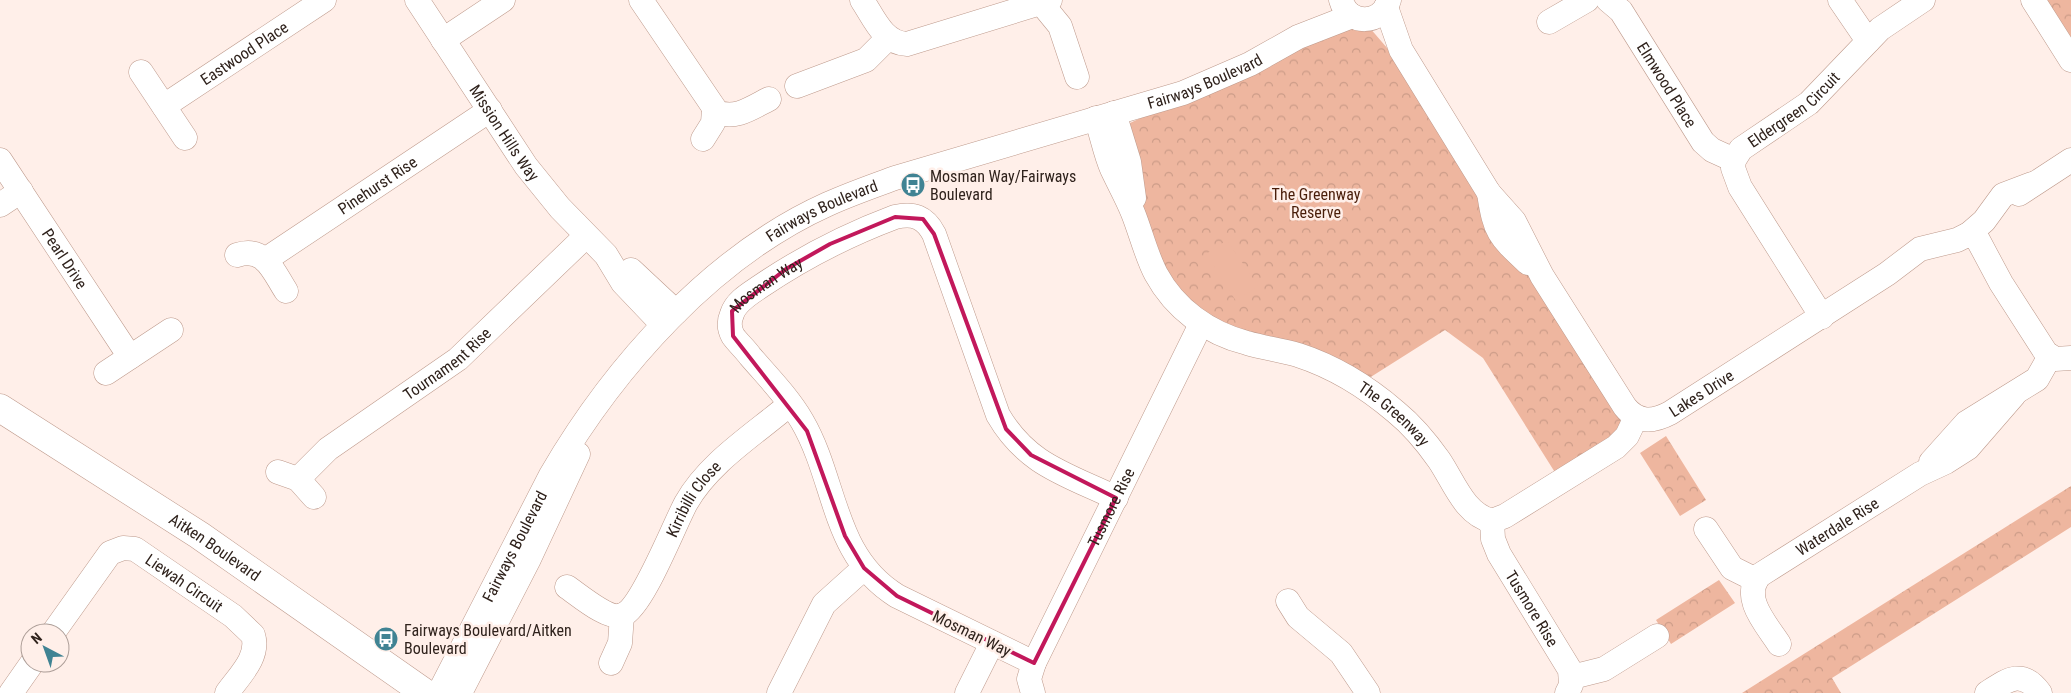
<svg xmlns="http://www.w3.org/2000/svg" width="2071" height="693" font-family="'Roboto Condensed',sans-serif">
<defs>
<pattern id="park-crowns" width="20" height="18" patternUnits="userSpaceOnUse" patternTransform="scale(1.25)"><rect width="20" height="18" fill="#eeb69f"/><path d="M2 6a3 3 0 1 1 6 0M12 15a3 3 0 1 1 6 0" fill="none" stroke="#cc9c88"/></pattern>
</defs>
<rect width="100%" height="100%" fill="#ffefe9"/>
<path fill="url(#park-crowns)" d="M2047 0H2071V38Z
M1369 27 1394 56 1620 417V430L1556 474 1483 358 1445 330 1366 380 1253 337 1194 308 1161 264 1138 190 1130 123 1332 29Z
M1666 436 1706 500 1680 516 1640 453Z
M2071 486V527L1832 678 1841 693H1742Z
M1719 580 1735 603 1671 644 1656 620Z"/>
<path fill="#eeb69f" d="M1227 240 1258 286 1236 301 1206 254Z"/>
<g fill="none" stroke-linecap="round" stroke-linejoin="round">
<defs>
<g id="minor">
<path id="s1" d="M417 0 526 166 560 208 606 255 623 283 663 325"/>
<path d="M641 0 717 112C736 120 753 107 769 99"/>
<path d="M862 0C874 18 883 43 907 44L1050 0"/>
<path d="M1341 0C1348 26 1382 25 1389 0"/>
<path id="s2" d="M1608 0 1621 11 1703 142 1712 150 1734 160"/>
<path d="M1840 0 1868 41"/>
<path d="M2033 0 2071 60"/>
<path d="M1042 4 1060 26 1077 77"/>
<path id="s3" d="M1386 7 1401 50 1489 193 1514 221 1542 276 1625 407C1638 423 1653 422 1670 413L1887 274 1920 249 1957 240 1969 234 1984 221 2003 195 2032 184"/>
<path d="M1549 22 1587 0"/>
<path d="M443 40 503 0"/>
<path d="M141 72 185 138"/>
<path d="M797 86 866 60 888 38"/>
<path id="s4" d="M164 106 324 0"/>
<path d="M1114 113 1129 162 1134 198"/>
<path id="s5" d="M1096 118C1102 135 1105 153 1112 169 1119 184 1127 198 1133 213 1141 233 1146 255 1156 274 1175 309 1208 333 1247 343 1264 348 1281 350 1298 355 1335 367 1367 387 1396 412 1412 425 1427 443 1439 460 1454 482 1464 514 1492 521L1505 516 1616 447 1627 436 1636 417"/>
<path d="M703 139 713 123 714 109"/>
<path id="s6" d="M0 160 130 357"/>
<path d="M1489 193C1495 233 1499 236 1528 263"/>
<path d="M2019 194 2071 160"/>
<path d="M0 205 21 191"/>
<path d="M1969 234 1978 240 2001 283 2046 353 2055 359 2071 358"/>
<path d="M237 255C265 246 273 271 286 291"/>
<path id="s7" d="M265 260 490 110"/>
<path d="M631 270 676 312"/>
<path id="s8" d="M1822 317 1740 187 1733 168 1734 160 1741 149 1809 103 1880 29 1923 0"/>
<path d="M106 373 171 330"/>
<path d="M1931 462 1966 423 2037 379 2050 356"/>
<path d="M278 472 298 479 314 497"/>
<path id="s9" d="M298 479 328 449 458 359 586 236"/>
<path id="s10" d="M1492 521 1493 539 1499 554 1570 670 1571 685 1567 693"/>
<path d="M1706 529 1732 568 1756 580"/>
<path id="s11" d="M567 587C579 595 609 621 623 615 643 606 674 525 686 503 709 462 755 434 790 404"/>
<path d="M1288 601 1298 617 1341 653 1368 693"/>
<path id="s12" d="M53 633 110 553 123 548 135 549 233 616 253 635C260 657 239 676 227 693"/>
<path id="s13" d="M1779 644C1767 625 1740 597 1760 575L1920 474 1946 462 1968 448 2014 395"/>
<path d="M611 663 620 643 622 615"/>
<path id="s14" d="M1034 663 897 596C832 556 837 481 802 421 788 397 768 377 750 356 745 349 738 343 733 336 729 329 729 321 732 314 736 301 751 293 761 286 804 257 847 235 895 217 914 213 925 217 934 234L998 415C1027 465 1066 474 1116 498"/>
<path d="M1572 677 1604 669 1657 636"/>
<path d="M11 693 32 663"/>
<path id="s15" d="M439 693 551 475C614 367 712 256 828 204 850 194 873 186 895 178L1183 93 1250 64 1298 37 1352 16"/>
<path d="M460 693 529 559 578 454"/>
<path d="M779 693 824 604 864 568"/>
<path d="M967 693 992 643"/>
<path id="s16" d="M1033 693 1029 679 1034 663 1201 324"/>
<path d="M1987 693C2007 680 2022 668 2040 693"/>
</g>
<g id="major">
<path id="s17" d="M0 408 199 535 425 693"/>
</g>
</defs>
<use href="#minor" stroke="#be9a8c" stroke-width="25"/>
<use href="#major" stroke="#be9a8c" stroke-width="29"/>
<use href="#minor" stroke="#fff" stroke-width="24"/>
<use href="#major" stroke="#fff" stroke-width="28"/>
</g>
<path fill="none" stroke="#c2185b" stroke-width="4" stroke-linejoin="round" d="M895 217 923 219 934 234 1006 429 1031 455 1116 498 1034 663 897 596 864 568 845 536 807 431 733 336 732 311 786 269 830 244Z"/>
<defs>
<symbol id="bus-disc" viewBox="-11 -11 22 22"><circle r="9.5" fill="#408393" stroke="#ffefe9"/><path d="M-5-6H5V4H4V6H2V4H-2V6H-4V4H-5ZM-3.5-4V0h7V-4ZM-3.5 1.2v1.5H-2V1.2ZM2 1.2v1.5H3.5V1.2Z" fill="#fff"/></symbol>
</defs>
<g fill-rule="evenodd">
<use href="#bus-disc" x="899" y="171" width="28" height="28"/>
<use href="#bus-disc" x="372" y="625" width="28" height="28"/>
</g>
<g text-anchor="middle" stroke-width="5" stroke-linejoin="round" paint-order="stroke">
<g font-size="16" fill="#2f221c" stroke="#ffefe9">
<text dy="6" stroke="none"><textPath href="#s4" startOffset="96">Eastwood Place</textPath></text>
<text dy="6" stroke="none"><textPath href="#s15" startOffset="1035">Fairways Boulevard</textPath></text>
<text dy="6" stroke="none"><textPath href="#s2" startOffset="104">Elmwood Place</textPath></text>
<text dy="6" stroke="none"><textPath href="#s8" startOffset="261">Eldergreen Circuit</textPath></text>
<text dy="6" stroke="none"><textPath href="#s1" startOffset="159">Mission Hills Way</textPath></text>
<text dy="6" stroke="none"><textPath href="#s7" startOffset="135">Pinehurst Rise</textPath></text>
<text dy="6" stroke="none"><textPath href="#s15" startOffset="630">Fairways Boulevard</textPath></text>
<text dy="6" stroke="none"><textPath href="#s6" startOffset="118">Pearl Drive</textPath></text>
<text dy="6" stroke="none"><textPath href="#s14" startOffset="534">Mosman Way</textPath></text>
<text dy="6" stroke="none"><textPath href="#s9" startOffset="189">Tournament Rise</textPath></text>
<text dy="6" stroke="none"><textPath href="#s3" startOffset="555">Lakes Drive</textPath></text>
<text dy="6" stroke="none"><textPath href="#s5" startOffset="451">The Greenway</textPath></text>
<text dy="6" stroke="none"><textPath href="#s11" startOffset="201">Kirribilli Close</textPath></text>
<text dy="6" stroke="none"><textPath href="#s16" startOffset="205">Tusmore Rise</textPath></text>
<text dy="6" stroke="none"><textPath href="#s13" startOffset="169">Waterdale Rise</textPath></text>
<text dy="6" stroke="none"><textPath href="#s15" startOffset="165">Fairways Boulevard</textPath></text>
<text dy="6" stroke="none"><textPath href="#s17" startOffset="256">Aitken Boulevard</textPath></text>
<text dy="6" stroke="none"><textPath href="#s12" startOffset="184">Liewah Circuit</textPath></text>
<text dy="6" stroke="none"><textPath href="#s10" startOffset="98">Tusmore Rise</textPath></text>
<text transform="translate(972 633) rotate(26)" y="6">Mosman Way</text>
</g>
<g font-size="16" fill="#2f221c" stroke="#ffefe9" text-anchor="start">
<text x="930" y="182">Mosman Way/Fairways<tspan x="930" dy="18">Boulevard</tspan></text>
<text x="404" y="636">Fairways Boulevard/Aitken<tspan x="404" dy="18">Boulevard</tspan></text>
</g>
<g font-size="16" fill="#491d09" stroke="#ffefe9">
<text x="1316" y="200">The Greenway<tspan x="1316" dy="18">Reserve</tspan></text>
</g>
</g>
<g transform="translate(45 648) rotate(319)"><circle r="24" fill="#ffefe9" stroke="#ac9d97"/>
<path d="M0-4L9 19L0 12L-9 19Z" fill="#408393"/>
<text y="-8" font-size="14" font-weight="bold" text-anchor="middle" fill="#2f221c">N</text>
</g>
</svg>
